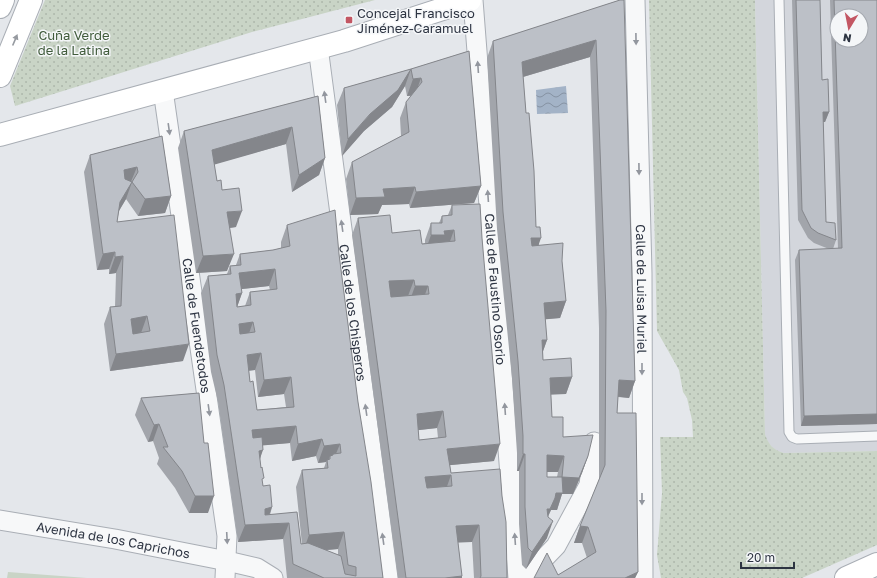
<svg xmlns="http://www.w3.org/2000/svg" width="877" height="578" font-family="'Golos Text',sans-serif">
<defs>
<pattern id="park-dots" width="8" height="8" patternUnits="userSpaceOnUse"><rect width="8" height="8" fill="#c9d4c6"/><path d="M2 2h.1M6 6h.1" fill="none" stroke="#adb7ab" stroke-width="1.8" stroke-linecap="round"/></pattern>
<pattern id="water-waves" width="16" height="10" patternUnits="userSpaceOnUse"><rect width="16" height="10" fill="#a3b3c7"/><path d="M0 5q4-4 8 0t8 0" fill="none" stroke="#8592a3"/></pattern>
</defs>
<rect width="100%" height="100%" fill="#e4e7eb"/>
<path fill="#d3d6dc" fill-rule="evenodd" d="M755 0H877V451L784 453 777 451 772 447 767 441 765 434ZM837 16H861V40H837Z"/>
<path fill="#c9d4c6" d="M8 572 87 578H7Z"/>
<path fill="url(#park-dots)" d="M45 0H375L252 32 15 106 10 86Z
M649 0H755L765 434C768 444 773 450 784 453L877 451V545L802 578H661L657 555 662 493 660 437H693L692 420 687 398 683 392 679 370 657 331Z"/>
<path fill="url(#water-waves)" d="M566 86 568 113 537 114 536 90Z"/>
<g fill="none" stroke-linecap="round" stroke-linejoin="round">
<defs>
<path id="lane" d="M779 0 789 432 792 437 797 439 877 436"/>
<g id="street">
<path id="s1" d="M473 0 518 578"/>
<path id="s2" d="M635 0 642 273 643 578"/>
<path id="s3" d="M318 47 388 578"/>
<path id="s4" d="M163 90 227 536 225 578"/>
<path id="s5" d="M0 520 115 539 227 561 257 568 273 578"/>
<path d="M525 578 556 546 589 485 594 442"/>
</g>
<path id="secondary" d="M0 7 3 0
M0 76 31 0
M0 135 344 41 470 0
M846 578 877 564"/>
</defs>
<use href="#lane" stroke="#a9aeb5" stroke-width="11"/>
<use href="#street" stroke="#a9aeb5" stroke-width="21"/>
<use href="#secondary" stroke="#a9aeb5" stroke-width="24"/>
<use href="#lane" stroke="#f7f8f9" stroke-width="9"/>
<use href="#street" stroke="#f7f8f9" stroke-width="19"/>
<use href="#secondary" stroke="#fff" stroke-width="22"/>
</g>
<path fill="#a2a5ab" fill-rule="evenodd" d="M620 0 635 381 629 398 618 397 617 413 638 572 635 578H534L558 575 587 558 582 543H574L580 526 599 480V328L590 57 523 77 526 113 536 227 539 245 562 261 566 301 560 318 545 319 547 340 543 351V360L572 377 566 394H551L552 417 563 437 588 456 582 473 573 494H562L557 510H551L548 517 547 538 526 569 522 565 519 524V471H517V453L512 378 497 229 487 58 493 41ZM547 472H558L557 477H547Z
M792 0H820L822 80 829 112 825 122H823L826 222 836 240 833 249H838L830 0H877V424L801 426 795 260 799 250 829 249 814 243 808 238 798 220Z
M469 51 481 186 474 203 410 208 409 204 382 205 378 214 350 215 346 179 352 162 401 136 400 118 406 102 411 96H407L405 86 392 107 364 131 342 156 337 105 344 88 411 69Z
M318 96 325 158 319 175 292 192 286 144 214 164 217 181 222 190 236 227 230 228 227 271 196 273 178 148 184 131Z
M162 136 171 196 165 213 138 216 126 199 119 211 117 222 183 361 110 371 104 324 110 307H115L116 273 109 274V269L97 270 84 172 90 155Z
M452 205 494 461 450 465 451 473 507 578H474L472 542H458L462 578H398L352 235 358 218 392 233 422 244 425 243V240L431 223H439L442 216 448 215ZM437 428 438 438 419 440 418 430Z
M287 225 339 254 358 402 383 578H287L283 539 238 542 218 402 211 372 201 293 208 276 227 274 230 266 236 265 240 254 273 250 281 248V242ZM269 286 270 290 250 292 245 306 237 307 242 293 241 289ZM255 370 258 397 284 394 286 407 257 410 250 382 249 371ZM290 443 292 461 316 456 318 463 326 462 324 468 302 470 296 487 302 544H301L297 512 270 515 272 507 263 486 262 483 260 460 263 445ZM338 549V555L326 550Z
M199 393 208 513H189L175 488 157 464 159 458 153 441 148 442 135 415 141 398Z"/>
<path fill="#84868b" d="M596 40 590 57 516 79 522 62Z
M411 69 405 86 392 107 364 131 342 156 348 139Z
M421 78 415 95 407 96 413 79Z
M823 112H829L825 122H820Z
M292 127 286 144 206 167 212 150Z
M325 158 319 175 292 192 299 175Z
M137 167 130 184 118 187 124 170Z
M132 182 126 199 114 219 120 202Z
M481 186 474 203 410 208 416 192Z
M415 187 409 204 382 205 378 214 350 215 356 198 383 189Z
M171 196 165 213 138 216 145 199Z
M242 211 236 227 221 229 227 212Z
M454 230 448 247 425 252 431 235 444 231Z
M531 238H541L535 255H525Z
M115 252 109 269 97 270 103 254Z
M234 254 227 271 196 273 203 256Z
M123 256 116 273 109 274 115 257Z
M275 269 269 286 233 290 239 273Z
M414 280 408 296 383 298 389 281Z
M415 286H428L422 303H409Z
M242 293 236 310V294Z
M566 301 560 318 538 320 544 303Z
M147 316 141 333 125 336 131 319Z
M253 322 247 339 233 341 239 324Z
M542 340H547L541 357Z
M189 344 183 361 110 371 116 354Z
M261 353 255 370 241 371 247 355Z
M291 377 284 394 258 397 264 380Z
M572 377 566 394 544 395 550 378Z
M619 380 635 381 629 398 613 396Z
M443 411 437 428 411 431 417 414Z
M877 414V424L801 426 804 416Z
M159 424 153 441 148 442 154 425Z
M296 426 290 443 246 447 252 430Z
M322 439 316 456 292 461 298 444Z
M340 444 333 461V454L330 461V456L328 461 327 460 326 462 318 463 324 446Z
M500 444 494 461 441 466 447 449Z
M263 450 257 467 259 451Z
M523 454H525L519 471H517Z
M547 455 564 456 558 472H541Z
M588 456 582 473 573 494H562L557 510H551L543 526 547 509 562 477Z
M451 475 445 492 419 494 425 477Z
M195 496H214L208 513H189Z
M272 507 266 524 289 523 283 539 238 542 245 525 265 509Z
M553 521 547 538 526 569 532 552Z
M479 525 472 542 449 543 456 526Z
M580 526 588 527 582 543H574Z
M344 532 338 549 303 552 309 535Z
M638 572 635 578H625Z
M462 576V578H445Z"/>
<path fill="#bcc0c7" stroke="#84868b" fill-rule="evenodd" d="M620 0H624L635 381 619 380 617 413H636L638 572 625 578H534L547 553 558 575 596 552 588 527 580 526 605 465 606 311 596 40 522 62 526 113H529L534 171 536 227H540L541 238H531L532 246 563 243 562 261 566 301 544 303 547 340H542L543 360 571 358 572 377 550 378 552 417H563V437L593 435 588 456 579 478 562 477 564 456 547 455V477H562L563 493H556L555 498 550 509H547L548 517 553 521 532 552 528 548 525 507V454H523V436L518 361 503 212 493 41Z
M796 0H820L822 80 828 79 829 112H823L826 222 835 223 836 240 818 233 811 228 802 210Z
M834 0H877V414L804 416 799 250 842 248ZM837 16H861V40H837Z
M469 51 481 186 416 192 415 187 383 189 385 197 356 198 352 162 409 132 406 102 422 82 421 78 413 79 411 69Z
M411 69 398 90 370 114 348 139 344 88Z
M318 96 325 158 299 175 292 127 212 150 217 181 221 180 222 190 239 188 242 211 227 212 234 254 203 256 184 131Z
M162 136 171 196 145 199 132 182 138 172 137 167 124 170 125 179 132 182 120 202 117 222 174 215 189 344 116 354 110 307 121 306 123 256 115 257V252L103 254 90 155ZM147 316 150 331 133 334 131 319Z
M480 204 482 238 500 444 447 449 451 473 500 469 502 496 506 522 507 578H480L481 576 479 525 456 526 462 576 445 578H406L358 218 390 215 392 233 420 230 422 244 455 241 454 230 444 231 445 235H431V223H442V216L452 215V205ZM414 280 415 286H428L429 294 391 297 389 281ZM443 411 446 437 419 440 417 414ZM451 475 452 486 427 488 425 477Z
M335 210 339 254 358 402 371 482 383 578H324L293 564 289 523 245 525 224 385 217 355 208 276 231 274 230 266 241 265 240 254 273 250 290 246 287 225ZM275 269 277 289 250 292 251 305 237 307 236 294 242 293 239 273ZM253 322 255 332 240 334 239 324ZM261 353 264 380 291 377 294 407 257 410 253 381 250 382 247 355ZM296 426 298 444 322 439 324 446 340 444 341 453 333 454V455L330 456V459L327 460 328 468 302 470 309 535 344 532 348 565 356 567V576L345 574 341 556 308 543 301 544 297 512 265 515V509L272 507 270 485 263 486 262 479 264 478 262 467 261 468 259 451 263 450 262 437 253 438 252 430Z
M199 393 204 443H208L214 496H195L182 471 163 447H168L159 424 154 425 141 398Z"/>
<defs><path id="oneway-solid" d="M-6-.8H1V-3.2L6.5 0L1 3.2V.8H-6Z"/></defs>
<g fill="#92969e">
<use href="#oneway-solid" transform="translate(636 39) rotate(89)"/>
<use href="#oneway-solid" transform="translate(478 67) rotate(-94)"/>
<use href="#oneway-solid" transform="translate(325 97) rotate(-98)"/>
<use href="#oneway-solid" transform="translate(169 129) rotate(82)"/>
<use href="#oneway-solid" transform="translate(639 169) rotate(89)"/>
<use href="#oneway-solid" transform="translate(488 196) rotate(-94)"/>
<use href="#oneway-solid" transform="translate(342 226) rotate(-98)"/>
<use href="#oneway-solid" transform="translate(642 369) rotate(90)"/>
<use href="#oneway-solid" transform="translate(505 409) rotate(-94)"/>
<use href="#oneway-solid" transform="translate(209 410) rotate(82)"/>
<use href="#oneway-solid" transform="translate(366 410) rotate(-98)"/>
<use href="#oneway-solid" transform="translate(642 499) rotate(90)"/>
<use href="#oneway-solid" transform="translate(227 538) rotate(87)"/>
<use href="#oneway-solid" transform="translate(383 539) rotate(-98)"/>
<use href="#oneway-solid" transform="translate(515 539) rotate(-94)"/>
</g>
<use fill="#969aa0" href="#oneway-solid" transform="translate(15 40) rotate(-67)"/>
<rect fill="#c35663" stroke="#f4f6f8" stroke-width="1.5" x="345" y="16" width="8" height="8" rx="2"/>
<g text-anchor="middle" stroke-width="3" stroke-linejoin="round" paint-order="stroke">
<g font-size="13" fill="#2d3442" stroke="#f4f6f8" text-anchor="start">
<text x="357" y="18">Concejal Francisco<tspan x="357" dy="15">Jiménez-Caramuel</tspan></text>
</g>
<g font-size="13" fill="#415c3c" stroke="#f4f6f8">
<text x="74" y="40">Cuña Verde<tspan x="74" dy="15">de la Latina</tspan></text>
</g>
<g font-size="13" fill="#2d3442" stroke="#f4f6f8">
<text dy="5" stroke="none"><textPath href="#s1" startOffset="290">Calle de Faustino Osorio</textPath></text>
<text dy="5" stroke="none"><textPath href="#s2" startOffset="289">Calle de Luisa Muriel</textPath></text>
<text dy="5" stroke="none"><textPath href="#s3" startOffset="268">Calle de los Chisperos</textPath></text>
<text dy="5" stroke="none"><textPath href="#s4" startOffset="238">Calle de Fuendetodos</textPath></text>
<text dy="5" stroke="none"><textPath href="#s5" startOffset="115">Avenida de los Caprichos</textPath></text>
</g>
</g>
<g transform="translate(849 28) rotate(190)"><circle r="19" fill="#f4f6f8" stroke="#a4a8af"/>
<path d="M0-3L7 15L0 10L-7 15Z" fill="#c35663"/>
<text y="-6" font-size="11" font-weight="bold" text-anchor="middle" fill="#2d3442">N</text>
</g>
<path d="M741 562v6h53v-6" fill="none" stroke="#2d3442" stroke-width="2"/>
<text x="747" y="562" font-size="12" fill="#2d3442" stroke="#f4f6f8" stroke-width="3" paint-order="stroke">20 m</text>
</svg>
